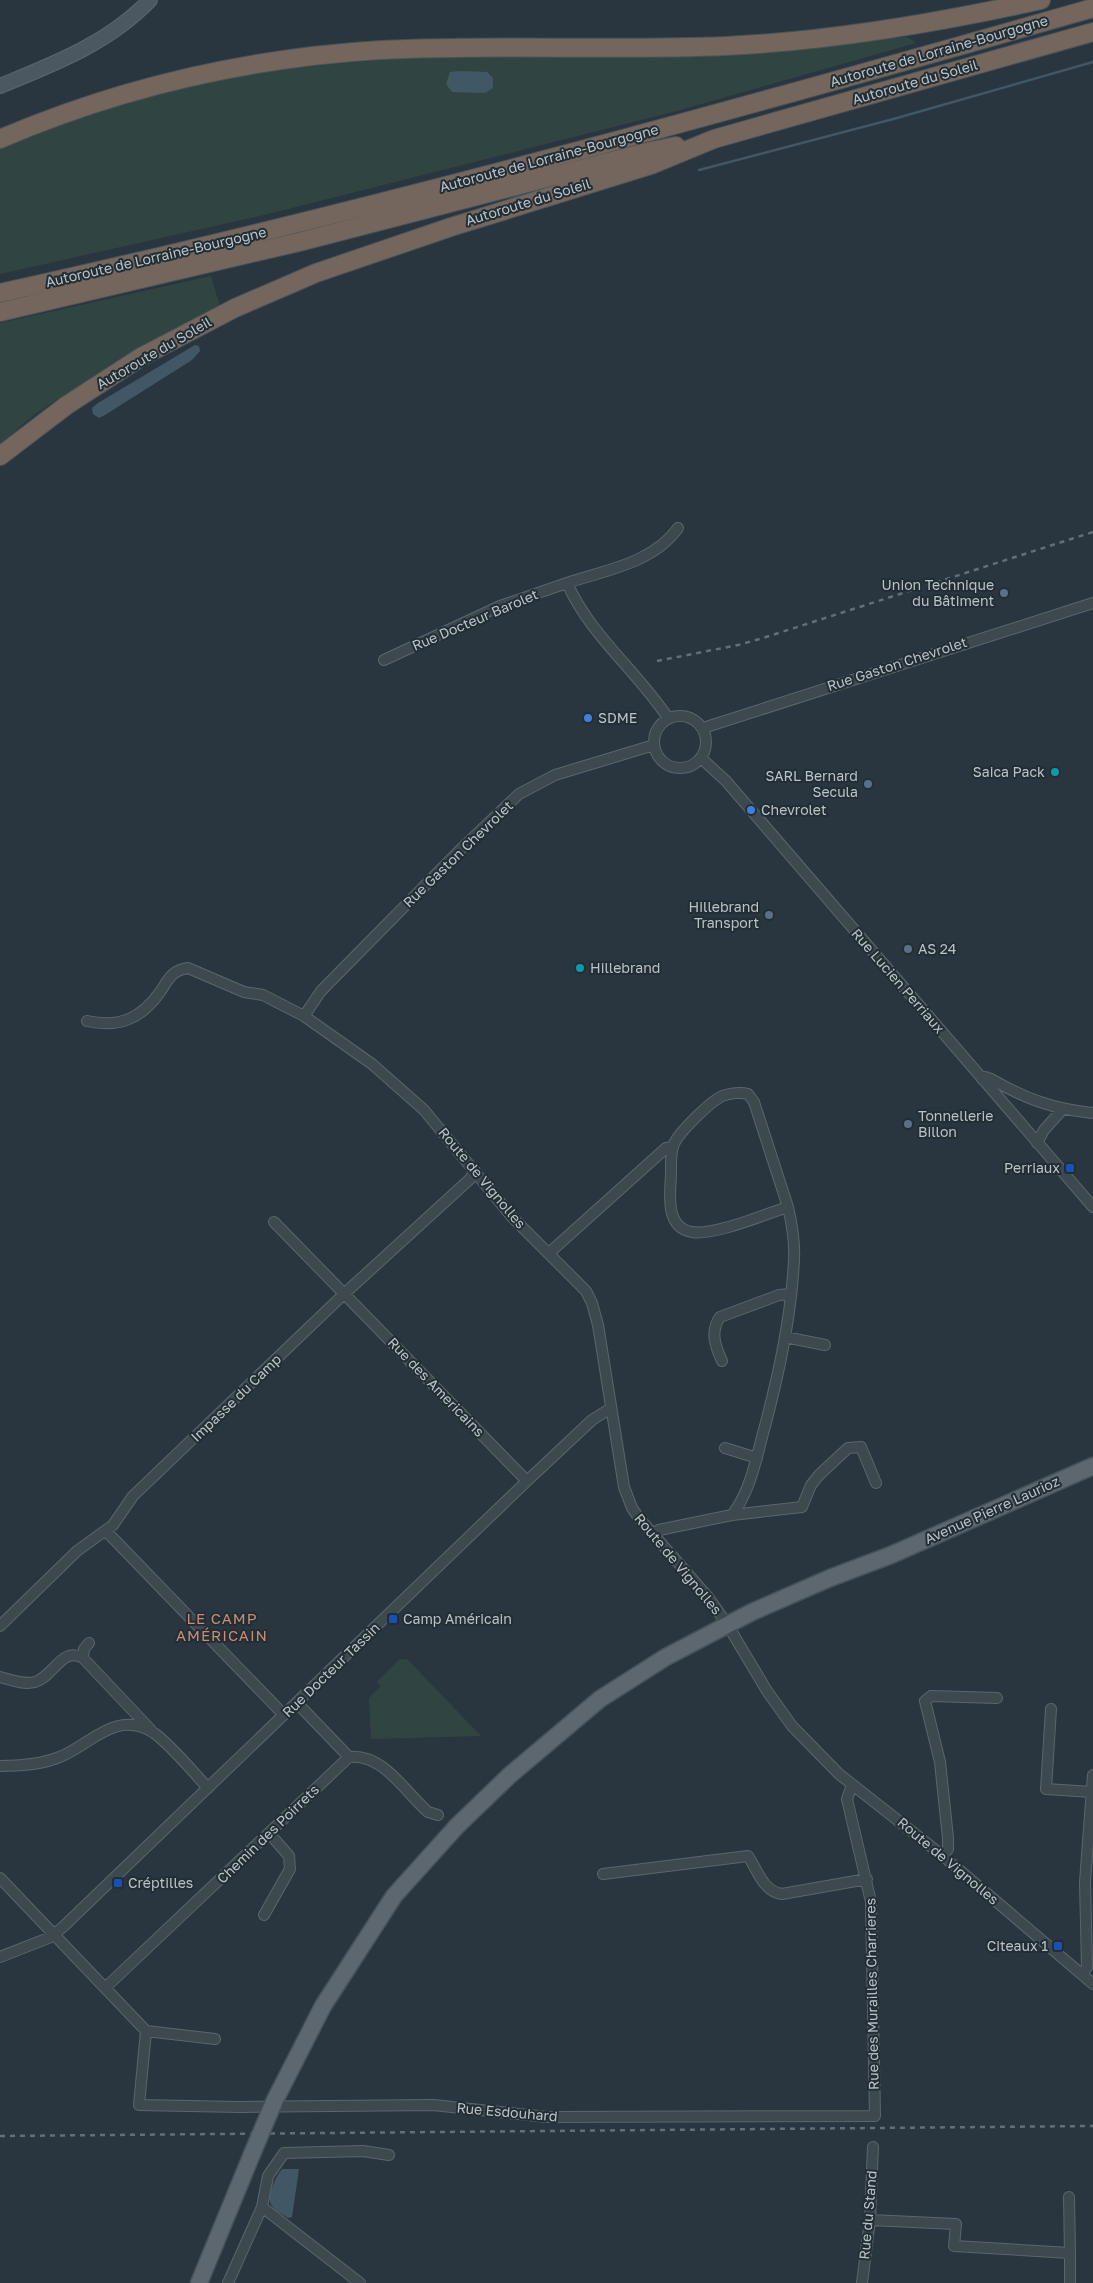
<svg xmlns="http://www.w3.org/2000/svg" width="1093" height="2283" font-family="'Golos Text',sans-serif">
<rect width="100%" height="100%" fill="#2a363f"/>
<path fill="#304542" d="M907 37 916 43 673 112 264 215 0 274V148L122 102 231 77 273 70 423 56Z
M211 276 220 307 125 355 35 414 0 444V323Z
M400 1659H407L481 1736 371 1739 369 1698 381 1686 377 1682Z"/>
<path fill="#425766" d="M460 71 487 72 493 78V88L485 93 452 92 446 84 450 72Z
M195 345 199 346 200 351 192 360 105 415 99 418 93 414 92 408 98 403Z
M282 2169H299L292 2217 288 2218C283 2214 275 2211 272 2206 265 2198 276 2176 282 2169Z"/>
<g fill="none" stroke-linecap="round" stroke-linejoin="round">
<path stroke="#425766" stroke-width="2.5" d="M699 170 897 118 1093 62"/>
<defs>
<path id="street" d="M567 583C606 570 653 563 678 528
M384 660 500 606 567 583C590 635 637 671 668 718
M654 742a26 26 0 1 1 52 0a26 26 0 1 1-52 0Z
M703 728 1093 603
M654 745 555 775 519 794 462 848 321 991 304 1016 372 1064 424 1110 512 1217 586 1291 592 1303 598 1325 624 1487 632 1508 639 1518 708 1597 727 1624 767 1691 792 1726 839 1774 943 1856 1093 1984
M701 758 726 781 1093 1207
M87 1021C119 1028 141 1019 160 992 168 980 172 970 188 968L244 992 263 995 304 1016
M982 1079 985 1077 991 1079C1026 1099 1053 1109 1093 1113
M1037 1143 1044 1130 1062 1110
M274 1222 527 1481
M549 1253 666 1148 672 1147
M785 1337 825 1345
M722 1361C715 1346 710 1331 720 1317L779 1295 791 1294
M725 1448 757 1458
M732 1515C748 1495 755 1465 761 1441 777 1382 791 1321 794 1260 795 1243 792 1224 788 1207L754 1102 748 1094C741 1092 730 1093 722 1096 710 1102 679 1132 674 1144 670 1153 671 1165 671 1175 670 1194 665 1228 692 1232 714 1236 765 1214 788 1207
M106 1531 284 1715
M652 1534 659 1530 732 1515 802 1507 811 1485 819 1475 848 1448 861 1447 876 1483
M0 1626 77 1551 113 1525 133 1496 344 1294 470 1179 475 1171
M83 1658 84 1649 89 1643
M0 1677C11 1680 24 1685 35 1682 53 1677 62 1646 83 1658L151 1730
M297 1703 349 1757
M1051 1709 1046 1789 1092 1792
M0 1766C20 1766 38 1765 57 1758 89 1747 115 1708 154 1733 171 1745 193 1772 208 1788
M943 1856 948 1849V1838L940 1762 925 1701 931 1696 997 1698
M603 1874 748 1856C758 1871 763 1891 782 1894L867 1879
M0 1878 146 2031 139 2105 240 2107 433 2105 547 2117 875 2116 871 1902 847 1799 852 1785
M264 1915 290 1869 289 1856 269 1833
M0 1957 51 1937 64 1926 527 1481 592 1420 611 1408
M1082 1974 1087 1967 1085 1882 1093 1775
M106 1987 349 1757C383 1753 405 1792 428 1812L438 1815
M146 2031 215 2039
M1069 2197 1070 2253
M262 2207 360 2283
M870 2220 956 2224 954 2246 1070 2253V2283
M228 2283 262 2207 268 2176 284 2153 363 2151 389 2155
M862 2283 870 2220 873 2147"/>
<path id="secondary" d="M0 86C54 64 109 43 150 0"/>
<path id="primary" d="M274 2102 323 2006 394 1896 457 1826 510 1775 600 1699 666 1657 752 1612 830 1578 891 1555 1093 1466
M199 2283 252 2154"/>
<path id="highway" d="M0 139C121 87 249 58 381 50 495 44 611 51 726 46 832 41 937 23 1041 0
M0 293C368 212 731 111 1093 8
M0 312 299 242 647 152 676 146
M0 456 67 405 141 357 235 308 316 273 451 227 651 165 714 139 1093 32"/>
</defs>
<use href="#street" stroke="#5b666c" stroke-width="12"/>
<use href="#secondary" stroke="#5b666c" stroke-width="16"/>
<use href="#primary" stroke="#475158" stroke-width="19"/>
<use href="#highway" stroke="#485359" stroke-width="20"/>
<use href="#street" stroke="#3e484f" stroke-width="10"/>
<use href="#secondary" stroke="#4c5861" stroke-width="14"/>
<use href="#primary" stroke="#5c676f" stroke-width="16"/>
<use href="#highway" stroke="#74665c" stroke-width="18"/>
<path stroke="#626f77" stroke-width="2.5" stroke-dasharray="5 5" stroke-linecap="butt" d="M657 661 738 645 763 638 1093 532
M0 2136 1093 2126"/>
<defs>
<path id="primary-bridge" d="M252 2154 274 2102"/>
</defs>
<use href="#primary-bridge" stroke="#475158" stroke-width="19" stroke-linecap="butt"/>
<use href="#primary-bridge" stroke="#5c676f" stroke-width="16"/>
</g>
<g fill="#5c6f8a" stroke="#222d34" stroke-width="2">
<circle cx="1004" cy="593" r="5"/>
<circle cx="868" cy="784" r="5"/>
<circle cx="769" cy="915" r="5"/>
<circle cx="908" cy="949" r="5"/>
<circle cx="908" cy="1124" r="5"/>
</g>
<g fill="#3f7fe0" stroke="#222d34" stroke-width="2">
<circle cx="588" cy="718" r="5"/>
<circle cx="751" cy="810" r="5"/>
</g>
<g fill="#0f9aa8" stroke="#222d34" stroke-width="2">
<circle cx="1055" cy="772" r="5"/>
<circle cx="580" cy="968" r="5"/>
</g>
<g fill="#1a4fb4" stroke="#222d34" stroke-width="2">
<rect x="1065" y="1163" width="10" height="10" rx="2.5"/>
<rect x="388" y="1614" width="10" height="10" rx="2.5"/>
<rect x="113" y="1878" width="10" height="10" rx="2.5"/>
<rect x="1053" y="1941" width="10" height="10" rx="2.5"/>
</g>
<g text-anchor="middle" stroke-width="4" stroke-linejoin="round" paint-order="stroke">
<g font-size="14" fill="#bac3c9" stroke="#222d34">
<text transform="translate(939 51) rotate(-16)" y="5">Autoroute de Lorraine-Bourgogne</text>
<text transform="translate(915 82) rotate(-16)" y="5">Autoroute du Soleil</text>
<text transform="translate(549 158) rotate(-15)" y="5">Autoroute de Lorraine-Bourgogne</text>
<text transform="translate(528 202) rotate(-17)" y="5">Autoroute du Soleil</text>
<text transform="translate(156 257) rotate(-13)" y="5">Autoroute de Lorraine-Bourgogne</text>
<text transform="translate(154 353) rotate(-30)" y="5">Autoroute du Soleil</text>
<text transform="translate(475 620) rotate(-23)" y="5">Rue Docteur Barolet</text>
<text transform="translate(897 664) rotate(-18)" y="5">Rue Gaston Chevrolet</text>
<text transform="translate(458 854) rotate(-44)" y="5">Rue Gaston Chevrolet</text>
<text transform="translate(898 981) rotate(49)" y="5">Rue Lucien Perriaux</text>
<text transform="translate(482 1178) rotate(50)" y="5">Route de Vignolles</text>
<text transform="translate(436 1387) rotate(46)" y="5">Rue des Americains</text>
<text transform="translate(236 1398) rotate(-44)" y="5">Impasse du Camp</text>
<text transform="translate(992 1510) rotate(-24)" y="5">Avenue Pierre Laurioz</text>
<text transform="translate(678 1564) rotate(50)" y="5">Route de Vignolles</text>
<text transform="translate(331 1670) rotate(-44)" y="5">Rue Docteur Tassin</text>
<text transform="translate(268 1834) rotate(-44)" y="5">Chemin des Poirrets</text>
<text transform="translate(948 1861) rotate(40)" y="5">Route de Vignolles</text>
<text transform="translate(872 1994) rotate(-91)" y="5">Rue des Murailles Charrieres</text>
<text transform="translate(507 2112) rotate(5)" y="5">Rue Esdouhard</text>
<text transform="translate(868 2215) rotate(-85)" y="5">Rue du Stand</text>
</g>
<g font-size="14" fill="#bac3c9" stroke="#222d34" text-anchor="start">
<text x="994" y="590" text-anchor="end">Union Technique<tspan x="994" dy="16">du Bâtiment</tspan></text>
<text x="598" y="723">SDME</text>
<text x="1045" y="777" text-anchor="end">Saica Pack</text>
<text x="858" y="781" text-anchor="end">SARL Bernard<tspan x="858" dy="16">Secula</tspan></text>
<text x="761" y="815">Chevrolet</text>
<text x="759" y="912" text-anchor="end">Hillebrand<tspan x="759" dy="16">Transport</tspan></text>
<text x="918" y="954">AS 24</text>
<text x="590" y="973">Hillebrand</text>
<text x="918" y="1121">Tonnellerie<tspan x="918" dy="16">Billon</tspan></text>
<text x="1060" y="1173" text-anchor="end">Perriaux</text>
<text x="403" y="1624">Camp Américain</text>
<text x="128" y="1888">Créptilles</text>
<text x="1048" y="1951" text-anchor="end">Citeaux 1</text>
</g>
<g font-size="15" letter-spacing="1" fill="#c98c76" stroke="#222d34">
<text x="222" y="1624">LE CAMP<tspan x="222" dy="17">AMÉRICAIN</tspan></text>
</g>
</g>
</svg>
